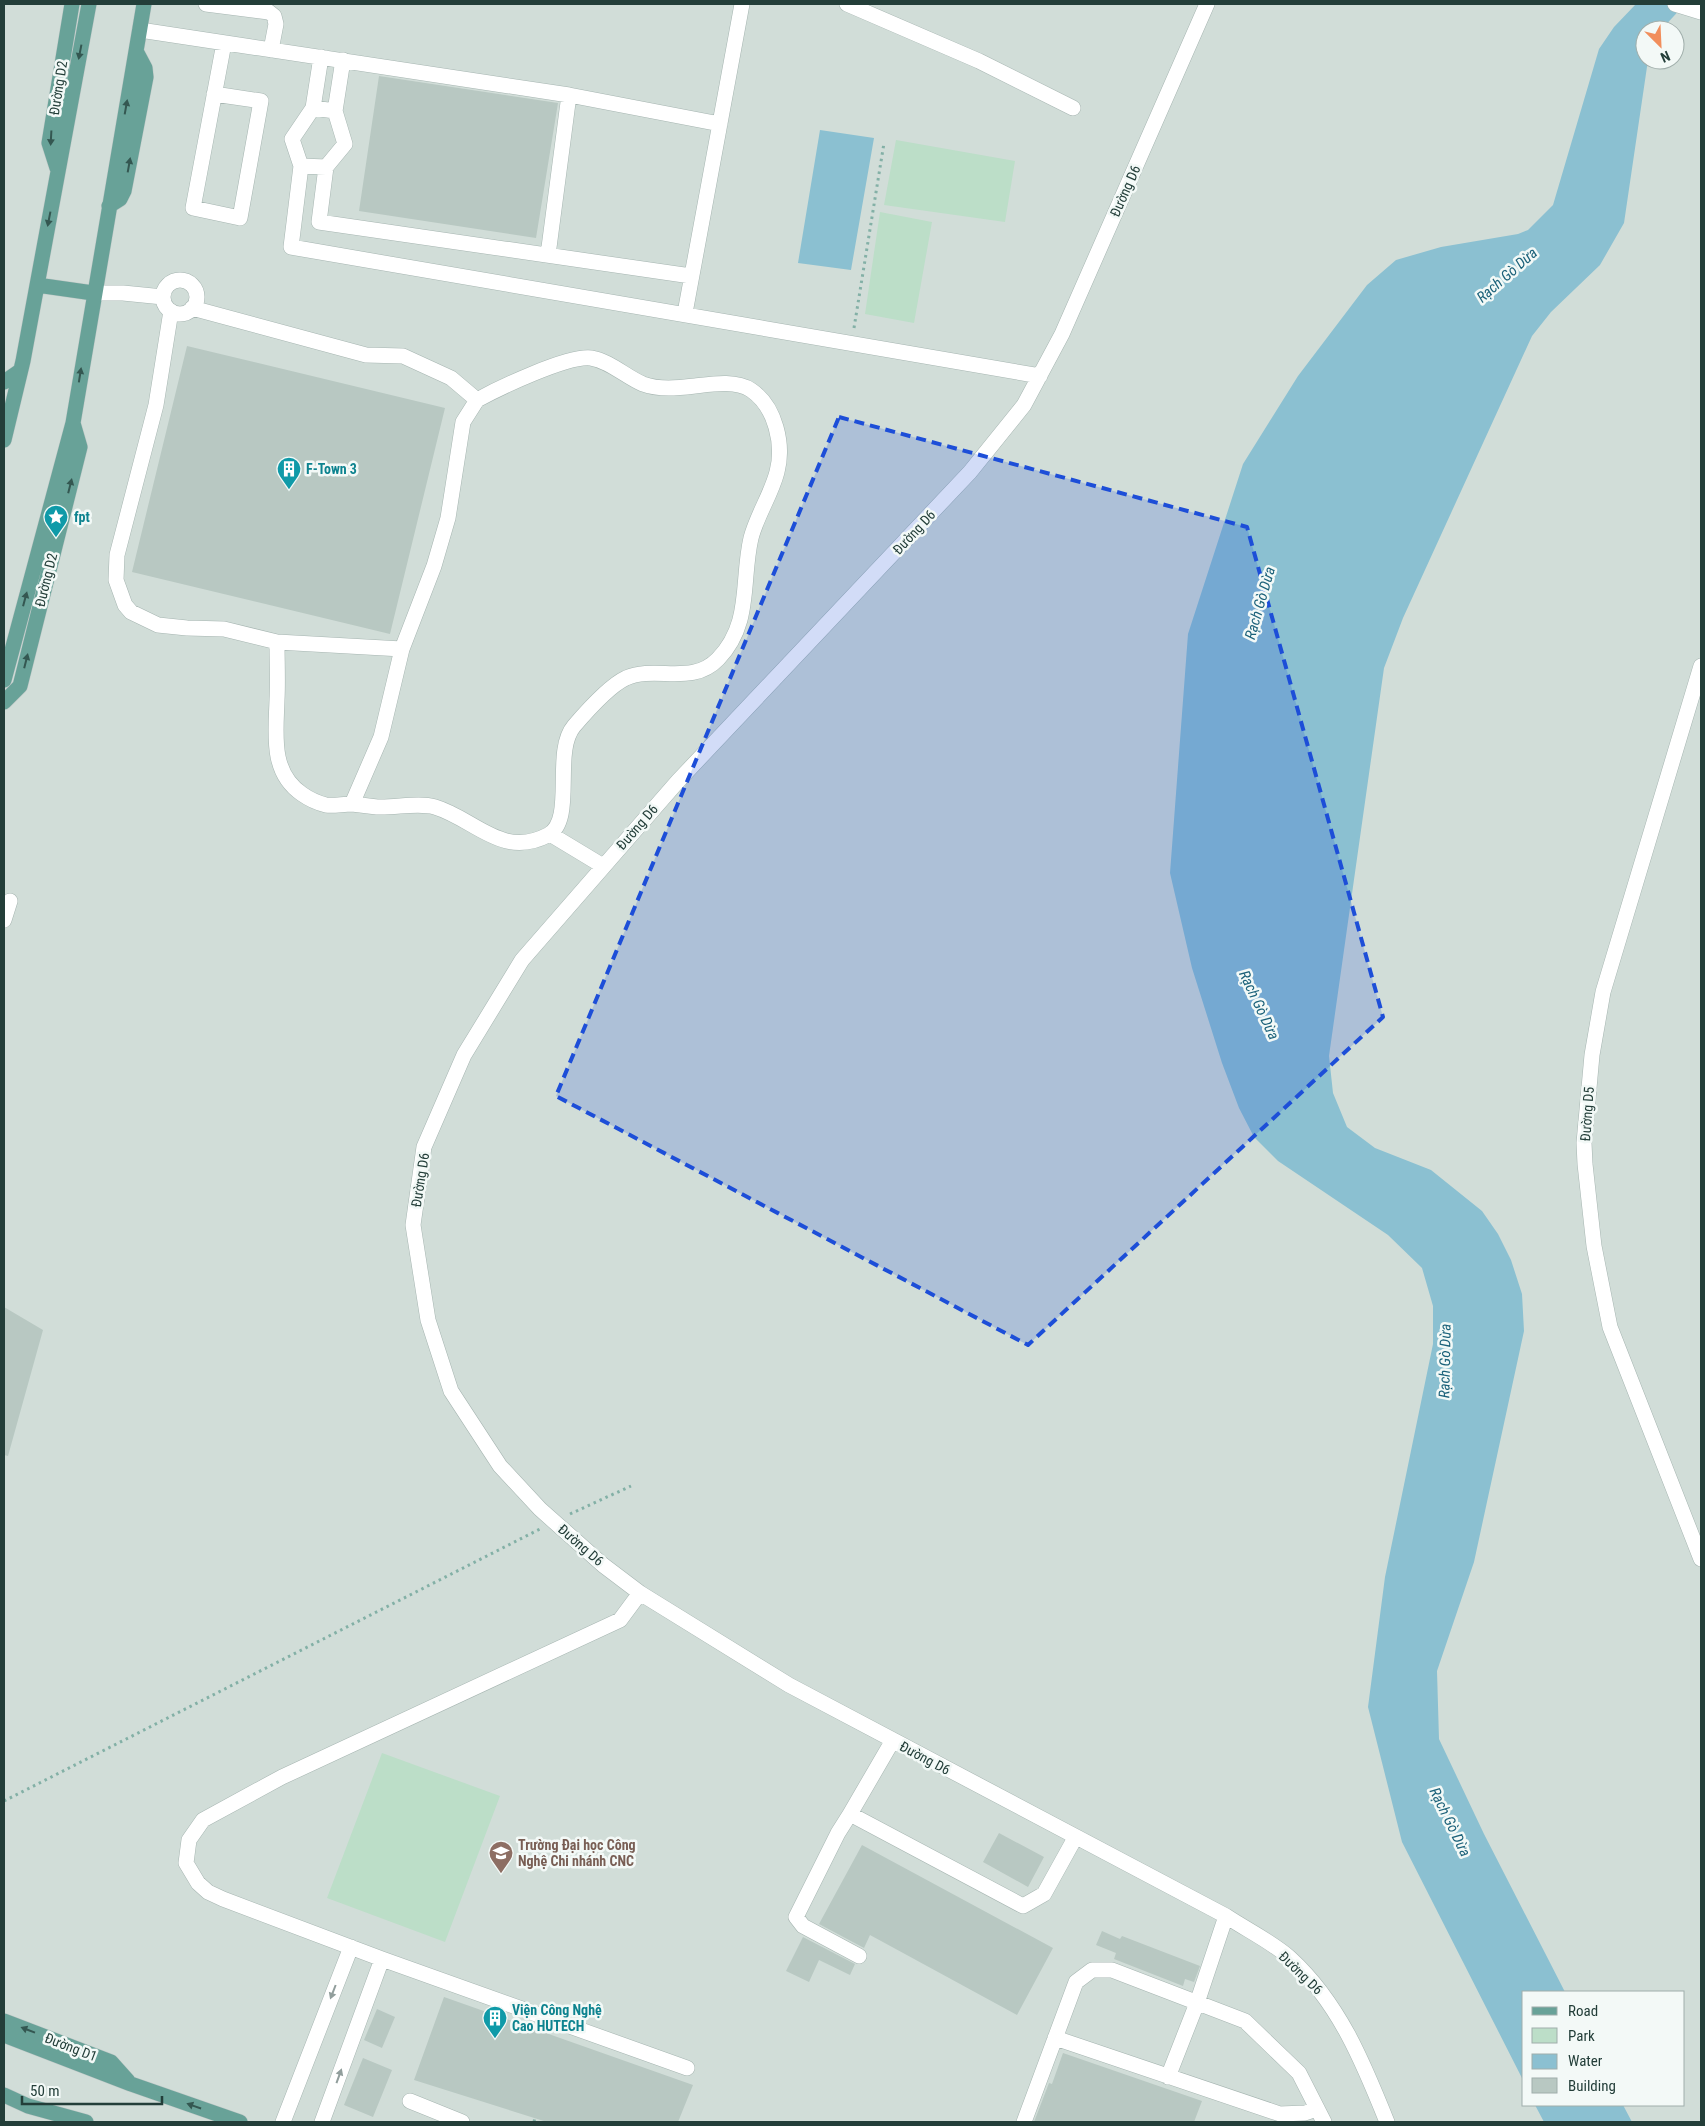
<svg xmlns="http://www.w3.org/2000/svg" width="1705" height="2126" font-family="'Roboto Condensed',sans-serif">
<rect width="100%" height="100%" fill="#e3ede9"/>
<path fill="#d1ddd8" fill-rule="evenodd" d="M4 4H1701V2122H4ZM1645 30H1675V60H1645ZM1524 1992H1684V2105H1524Z"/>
<path fill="#bcdec8" d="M896 140 1015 161 1005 222 884 205Z
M880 212 932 222 914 323 865 314Z
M382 1753 500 1796 445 1942 327 1898Z"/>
<path fill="#8bc0d1" d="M1636 4H1685L1661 30H1645V60H1648L1624 223 1600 265 1551 312 1532 336 1403 618 1384 668 1329 1056 1333 1093 1347 1127 1375 1148 1431 1170 1482 1211 1498 1234 1511 1260 1522 1294 1524 1331 1474 1562 1437 1671 1439 1739 1484 1834 1565 1992H1524V2082L1402 1842 1368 1707 1385 1577 1433 1344V1306L1422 1268 1388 1235 1278 1161 1254 1137 1239 1108 1222 1063 1192 968 1170 873 1188 634 1243 464 1298 376 1367 285 1396 260 1441 247 1518 234 1528 230 1553 205 1599 49 1614 27Z
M820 130 874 138 851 270 798 263Z
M1535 2105H1623L1632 2122H1544Z"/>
<path fill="#b8c8c2" d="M379 76 558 103 536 238 359 211Z
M187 346 445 408 390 634 132 572Z
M4 1307 43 1330 8 1456 4 1455Z
M999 1833 1044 1857 1028 1887 983 1862Z
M862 1845 1053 1948 1017 2015 870 1935 864 1948 819 1924Z
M1102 1931 1120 1939 1122 1936 1200 1966 1194 1982 1185 1979 1183 1986 1114 1959 1116 1953 1096 1945Z
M803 1937 855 1964 850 1975 819 1960 809 1982 786 1971Z
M444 1997 693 2085 678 2122H547L414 2080Z
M377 2009 395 2017 382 2048 364 2040Z
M1063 2053 1202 2101 1194 2122H1034L1049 2083 1052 2084Z
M363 2058 392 2070 373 2117 344 2105Z"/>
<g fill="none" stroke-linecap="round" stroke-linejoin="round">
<defs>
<path id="minor" d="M206 4 269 12 274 16 276 24 271 50
M847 4 979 61 1073 108
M1207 4 1062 334 1024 405 970 472 678 781 522 960 464 1055 424 1147 413 1225 428 1320 451 1391 500 1466 540 1509 603 1565 640 1593 789 1685 1226 1916C1247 1930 1272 1942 1290 1958 1339 2003 1363 2062 1387 2122
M1675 4 1701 12
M140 30 569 95 720 124
M214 94 261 101 240 218 193 208 224 43
M313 108 321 57
M335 111 343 60
M301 166 291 247 1040 376
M326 167 301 166 292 139 313 108 335 111 345 144 326 167 319 222 691 276
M548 255 569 95
M163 297a17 17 0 1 1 34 0a17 17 0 1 1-34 0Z
M93 293H123L163 297
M192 308 366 355 403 356 451 378 477 400 463 422 448 518 434 566 402 649 381 737 352 804
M171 311 156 405 117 555 116 580 125 605 131 612 158 625 187 628 224 629 277 642 402 649
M685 313 742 4
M277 642C277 661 278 681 277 700 276 734 270 772 302 794 309 799 318 803 326 805 334 806 343 804 352 804 360 805 369 806 377 807 396 808 418 802 435 807 475 819 502 859 548 835 576 820 552 752 574 726 586 712 609 686 626 678 656 665 692 686 718 659 752 624 741 581 751 538 757 515 771 495 777 472 784 445 776 407 751 390 736 380 712 384 695 386 678 388 659 390 643 384 626 377 610 361 591 358 568 355 499 388 477 400
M1701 666 1603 992 1592 1055 1584 1143 1585 1164 1594 1246 1610 1327 1701 1559
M550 834 603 866
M4 920 10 901
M640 1593 620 1620 282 1777 203 1820 189 1840 186 1863 198 1883 208 1892 223 1899 382 1959 687 2068
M893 1740 850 1814 1023 1906 1044 1894 1075 1838
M850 1814 838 1833 796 1917 803 1926 859 1956
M1055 2038 1280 2114 1305 2113 1317 2109
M1168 2077 1197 2003 1226 1916
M410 2101 462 2122
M283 2122 351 1947
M322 2122 382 1959
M1024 2122 1076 1982 1092 1970H1112L1245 2021 1299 2073 1324 2122"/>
<path id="major" d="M57 168 49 143 72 4
M109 206 120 199 124 191 146 77 145 68 136 51
M37 285 93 293
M4 382 20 371
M4 440 23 361 89 4
M4 680 73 423 144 4
M4 702 20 686 80 447 73 423
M4 2021 111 2062 128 2081
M4 2035 131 2084 240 2122
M4 2095 28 2106 86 2122"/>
</defs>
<use href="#minor" stroke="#a6b5b1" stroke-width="16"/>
<use href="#major" stroke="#c1c9c8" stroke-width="16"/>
<path stroke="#83b0a6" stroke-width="3" stroke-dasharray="2.5 4" stroke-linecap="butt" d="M854 328 884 143
M570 1514 631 1486
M4 1801 540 1529
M534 2122 535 2117"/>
<use href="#minor" stroke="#fff" stroke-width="15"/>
<use href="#major" stroke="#68a298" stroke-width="15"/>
</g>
<defs><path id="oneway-solid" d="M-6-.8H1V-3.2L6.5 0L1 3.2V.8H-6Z" transform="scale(1.25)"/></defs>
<g fill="#345751">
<use href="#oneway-solid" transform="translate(80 52) rotate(101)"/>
<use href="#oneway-solid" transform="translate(126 107) rotate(-80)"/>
<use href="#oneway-solid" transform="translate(51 138) rotate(93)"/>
<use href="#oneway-solid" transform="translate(129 165) rotate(-80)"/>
<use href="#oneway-solid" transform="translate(49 219) rotate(101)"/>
<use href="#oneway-solid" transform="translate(80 375) rotate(-81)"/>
<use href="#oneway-solid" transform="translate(70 486) rotate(-76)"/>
<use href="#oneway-solid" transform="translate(25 599) rotate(-75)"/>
<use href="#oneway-solid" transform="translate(26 661) rotate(-76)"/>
<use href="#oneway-solid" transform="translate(28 2030) rotate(-159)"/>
<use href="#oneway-solid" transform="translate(194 2106) rotate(-161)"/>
</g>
<g fill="#919e9c">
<use href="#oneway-solid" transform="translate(333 1992) rotate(111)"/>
<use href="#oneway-solid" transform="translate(339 2076) rotate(-70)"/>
</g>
<path fill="#1d4ed8" fill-opacity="0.2" stroke="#1d4ed8" stroke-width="4" stroke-dasharray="10 6" stroke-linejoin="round" d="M839 417 1247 527 1383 1017 1028 1345 556 1096Z"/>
<defs>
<symbol id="building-pin" viewBox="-11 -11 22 30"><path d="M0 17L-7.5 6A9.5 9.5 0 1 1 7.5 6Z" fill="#0f9aa8" stroke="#f3f9f7"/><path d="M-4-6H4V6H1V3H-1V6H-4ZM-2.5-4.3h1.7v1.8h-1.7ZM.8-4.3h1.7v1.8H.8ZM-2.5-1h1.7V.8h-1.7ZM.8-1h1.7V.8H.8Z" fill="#fff"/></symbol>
<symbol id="sight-pin" viewBox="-11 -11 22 30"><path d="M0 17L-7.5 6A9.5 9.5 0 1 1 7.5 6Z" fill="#0f9aa8" stroke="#f3f9f7"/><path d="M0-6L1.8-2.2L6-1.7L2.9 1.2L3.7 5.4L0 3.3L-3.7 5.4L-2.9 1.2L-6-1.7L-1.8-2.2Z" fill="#fff"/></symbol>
<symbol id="university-pin" viewBox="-11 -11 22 30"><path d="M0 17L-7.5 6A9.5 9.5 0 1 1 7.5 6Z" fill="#8d6e63" stroke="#f3f9f7"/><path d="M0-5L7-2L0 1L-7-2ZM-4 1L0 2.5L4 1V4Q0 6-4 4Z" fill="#fff"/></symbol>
</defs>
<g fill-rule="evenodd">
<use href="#building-pin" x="275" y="455" width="28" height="38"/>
<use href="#sight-pin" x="42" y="503" width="28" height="38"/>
<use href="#university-pin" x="487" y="1839" width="28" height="38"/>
<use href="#building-pin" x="481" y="2004" width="28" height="38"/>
</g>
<g text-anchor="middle" stroke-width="5" stroke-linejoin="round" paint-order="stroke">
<g font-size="14" fill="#233e39" stroke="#f3f9f7">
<text transform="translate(58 88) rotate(-81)" y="5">Đường D2</text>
<text transform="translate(1125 191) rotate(-66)" y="5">Đường D6</text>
<text transform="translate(914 532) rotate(-47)" y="5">Đường D6</text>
<text transform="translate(46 580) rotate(-76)" y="5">Đường D2</text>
<text transform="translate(637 827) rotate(-49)" y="5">Đường D6</text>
<text transform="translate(1587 1114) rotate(-86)" y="5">Đường D5</text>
<text transform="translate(420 1180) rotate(-81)" y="5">Đường D6</text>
<text transform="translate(581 1545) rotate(41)" y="5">Đường D6</text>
<text transform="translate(925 1758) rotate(28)" y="5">Đường D6</text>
<text transform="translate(1301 1973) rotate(44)" y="5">Đường D6</text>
<text transform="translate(71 2047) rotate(21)" y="5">Đường D1</text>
</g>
<g font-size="14" font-weight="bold" fill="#0d838f" stroke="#f3f9f7" text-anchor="start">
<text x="306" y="474">F-Town 3</text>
<text x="74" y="522">fpt</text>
<text x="512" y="2015">Viện Công Nghệ<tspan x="512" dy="16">Cao HUTECH</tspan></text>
</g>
<g font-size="14" font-weight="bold" fill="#785e54" stroke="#f3f9f7" text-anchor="start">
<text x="518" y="1850">Trường Đại học Công<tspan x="518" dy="16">Nghệ Chi nhánh CNC</tspan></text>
</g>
<g font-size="15" font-style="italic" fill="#1c627a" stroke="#f3f9f7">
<text transform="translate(1507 275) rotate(-41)" y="5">Rạch Gò Dừa</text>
<text transform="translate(1260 603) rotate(-74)" y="5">Rạch Gò Dừa</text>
<text transform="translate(1259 1005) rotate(65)" y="5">Rạch Gò Dừa</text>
<text transform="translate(1445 1361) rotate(-89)" y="5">Rạch Gò Dừa</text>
<text transform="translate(1450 1822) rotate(64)" y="5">Rạch Gò Dừa</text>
</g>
</g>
<rect width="1705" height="2126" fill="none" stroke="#233e39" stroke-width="10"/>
<rect x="1522" y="1991" width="162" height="115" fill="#f3f9f7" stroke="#a0aeab"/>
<rect x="1532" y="2007" width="25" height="8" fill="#68a298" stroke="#a0aeab"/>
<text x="1568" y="2016" font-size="15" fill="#233e39">Road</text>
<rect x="1532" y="2028" width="25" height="15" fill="#bcdec8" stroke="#a0aeab"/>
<text x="1568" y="2041" font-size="15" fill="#233e39">Park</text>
<rect x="1532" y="2054" width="25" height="15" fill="#8bc0d1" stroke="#a0aeab"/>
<text x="1568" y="2066" font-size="15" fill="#233e39">Water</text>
<rect x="1532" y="2078" width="25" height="15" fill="#b8c8c2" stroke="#a0aeab"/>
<text x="1568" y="2091" font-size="15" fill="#233e39">Building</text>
<g transform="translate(1660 45) rotate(156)"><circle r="24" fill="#f3f9f7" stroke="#a0aeab"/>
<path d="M0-4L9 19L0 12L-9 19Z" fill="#f18e5c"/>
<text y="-8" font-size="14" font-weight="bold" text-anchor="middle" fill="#233e39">N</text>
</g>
<path d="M22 2096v8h140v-8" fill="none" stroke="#233e39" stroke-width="2.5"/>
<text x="30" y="2096" font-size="15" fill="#233e39" stroke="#f3f9f7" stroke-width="4" paint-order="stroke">50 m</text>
</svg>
